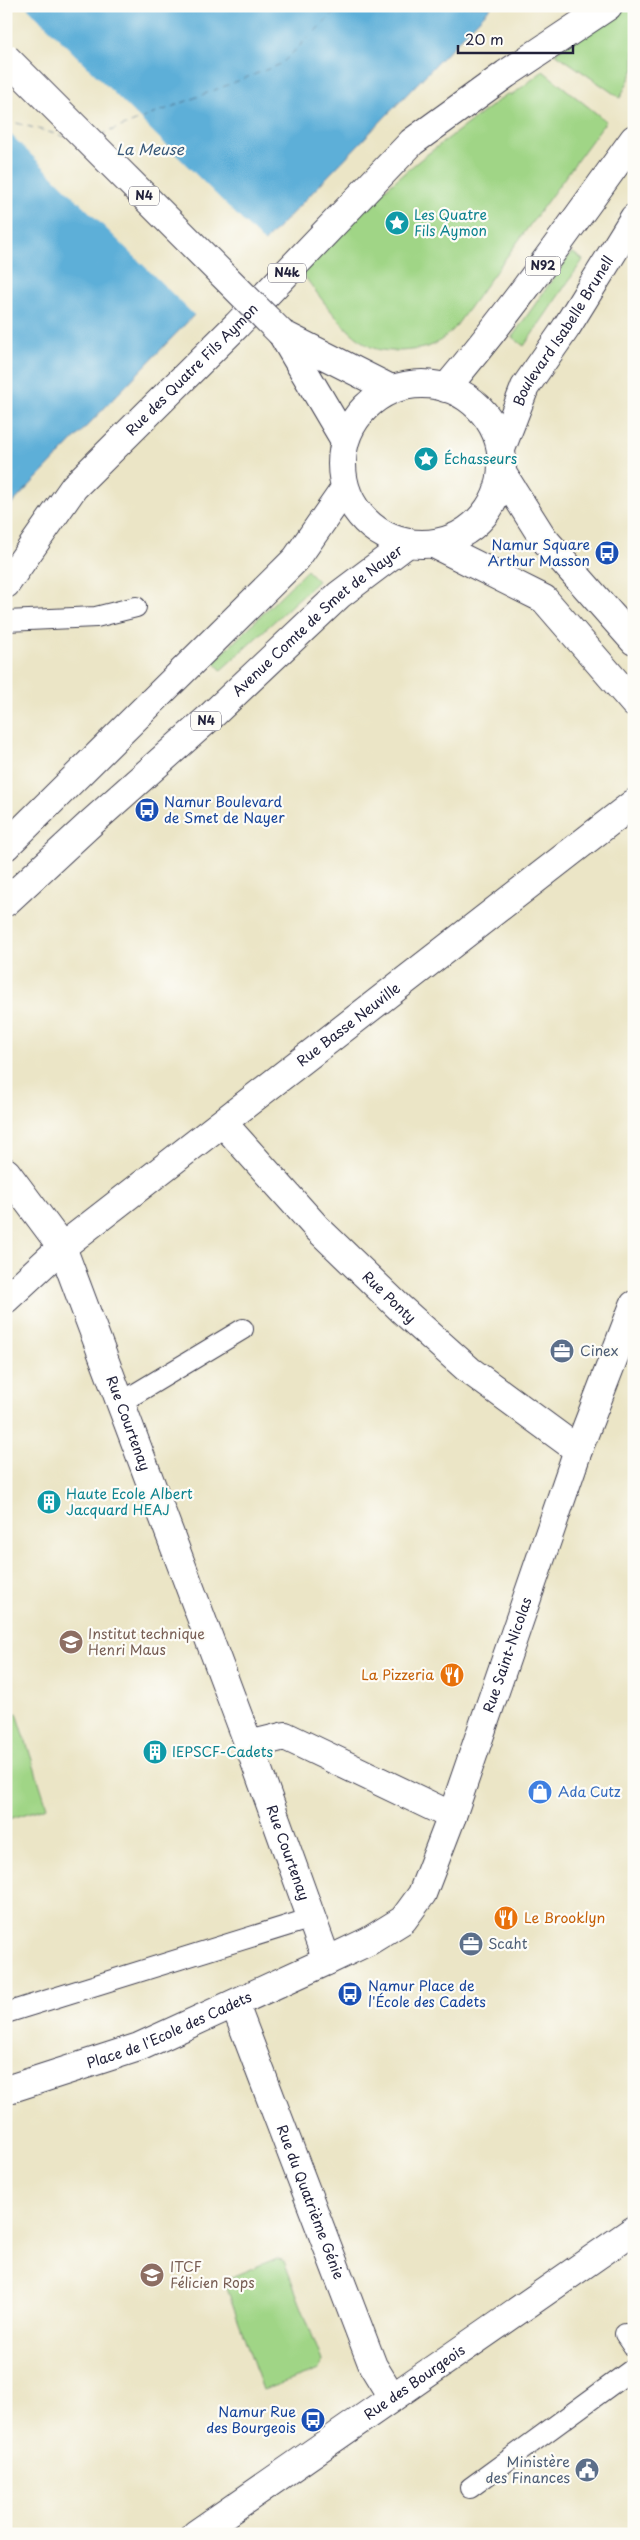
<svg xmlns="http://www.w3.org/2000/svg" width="640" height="2540" font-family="'Playpen Sans',sans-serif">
<rect width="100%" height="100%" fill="#fdfcf7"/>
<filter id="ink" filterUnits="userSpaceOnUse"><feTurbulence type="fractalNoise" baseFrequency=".02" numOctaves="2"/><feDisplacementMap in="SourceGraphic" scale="10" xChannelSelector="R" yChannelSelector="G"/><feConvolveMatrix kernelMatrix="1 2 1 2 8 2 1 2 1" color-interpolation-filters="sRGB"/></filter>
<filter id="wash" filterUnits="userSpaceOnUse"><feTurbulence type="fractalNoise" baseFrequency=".0096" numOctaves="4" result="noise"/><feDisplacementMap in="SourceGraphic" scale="20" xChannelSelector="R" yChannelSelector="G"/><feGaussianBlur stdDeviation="1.12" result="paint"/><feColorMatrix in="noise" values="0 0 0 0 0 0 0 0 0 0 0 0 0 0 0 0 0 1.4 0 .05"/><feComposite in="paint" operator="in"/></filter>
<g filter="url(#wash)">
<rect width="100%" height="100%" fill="#ebe5c6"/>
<path fill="#a0d586" stroke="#617c60" d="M620 6H634V69L620 98 555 53Z
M543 71 606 121 453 330C448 334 442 340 435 344 421 351 385 354 371 347 344 333 318 294 299 269L353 216 421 159 507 94 512 95Z
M572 252 583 260 524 346 512 337Z
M307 570 318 581 221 670 214 662Z
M17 1713 47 1807 6 1820V1716Z
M277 2258 284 2261 322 2361 319 2370 263 2390 224 2280Z"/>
<path fill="#5dafd8" stroke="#40688a" d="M6 6H492L6 510Z"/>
<path fill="#ebe5c6" d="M6 6H26L265 243 195 316 6 130Z"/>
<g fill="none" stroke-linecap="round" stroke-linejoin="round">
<path stroke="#3a5a7a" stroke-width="1" stroke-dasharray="6 5" stroke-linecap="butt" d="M6 120 66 137
M100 135 281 64 341 6"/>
</g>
</g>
<g filter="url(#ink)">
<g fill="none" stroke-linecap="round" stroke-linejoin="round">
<defs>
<path id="lane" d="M6 621 96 617 136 607
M120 1403 243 1329
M6 2013 312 1918
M625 2334 634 2347
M470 2488 634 2368"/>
<g id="street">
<path id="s1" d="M223 1123 317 1228 401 1309 469 1370 578 1450"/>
<path id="s2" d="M6 1172 62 1247 249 1745 327 1961"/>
<path id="s3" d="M6 1299 62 1247 634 803"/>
<path d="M249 1745 285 1736 452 1816"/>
<path id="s4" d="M235 2005 373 2366 392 2397"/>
<path id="s5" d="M6 2090 139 2047 327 1961 369 1941 403 1920 422 1894 452 1816 578 1450 634 1305"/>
<path id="s6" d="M196 2534 634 2230"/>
</g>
<path id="secondary" d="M502 473 543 538 634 641
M436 545 544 599 634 703"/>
<g id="primary">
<path d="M282 334 344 439"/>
<path d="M282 334 391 389"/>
<circle cx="422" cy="464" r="80"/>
<path d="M446 388C514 308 573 223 634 139"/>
<path id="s7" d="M501 449 525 387 566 328 634 218"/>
<path id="s8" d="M6 584 74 487 237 325 412 142 506 74 608 6"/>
<path d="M6 846 296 559 344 490"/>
<path id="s9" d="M6 902 90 824 210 717 339 595 408 543"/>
</g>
</defs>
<use href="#lane" stroke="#403f50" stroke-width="22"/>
<use href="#street" stroke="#403f50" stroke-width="30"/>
<use href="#secondary" stroke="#403f50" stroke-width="30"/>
<use href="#primary" stroke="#403f50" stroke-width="30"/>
<use href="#lane" stroke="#fff" stroke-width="20"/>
<use href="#street" stroke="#fff" stroke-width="28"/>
<use href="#secondary" stroke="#fff" stroke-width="28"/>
<use href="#primary" stroke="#fff" stroke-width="28"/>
<defs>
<path id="primary-bridge" d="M6 58 282 334"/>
</defs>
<use href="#primary-bridge" stroke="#403f50" stroke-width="30" stroke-linecap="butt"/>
<use href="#primary-bridge" stroke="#fff" stroke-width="28"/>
</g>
</g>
<defs>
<symbol id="sight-disc" viewBox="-11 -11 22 22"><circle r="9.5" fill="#0f9aa8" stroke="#fdfcf7"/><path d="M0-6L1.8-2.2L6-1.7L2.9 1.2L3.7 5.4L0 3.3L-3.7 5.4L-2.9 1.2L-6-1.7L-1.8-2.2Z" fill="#fff"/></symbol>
<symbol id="bus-disc" viewBox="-11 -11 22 22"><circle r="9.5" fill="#1a4fb4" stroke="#fdfcf7"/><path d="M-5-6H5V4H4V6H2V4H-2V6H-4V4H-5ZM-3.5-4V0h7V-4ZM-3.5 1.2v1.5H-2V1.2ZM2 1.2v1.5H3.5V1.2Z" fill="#fff"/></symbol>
<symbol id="office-disc" viewBox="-11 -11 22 22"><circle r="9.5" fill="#5c6f8a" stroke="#fdfcf7"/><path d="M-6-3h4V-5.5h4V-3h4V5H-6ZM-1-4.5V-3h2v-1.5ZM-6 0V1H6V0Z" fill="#fff"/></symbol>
<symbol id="building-disc" viewBox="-11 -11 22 22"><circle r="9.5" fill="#0f9aa8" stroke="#fdfcf7"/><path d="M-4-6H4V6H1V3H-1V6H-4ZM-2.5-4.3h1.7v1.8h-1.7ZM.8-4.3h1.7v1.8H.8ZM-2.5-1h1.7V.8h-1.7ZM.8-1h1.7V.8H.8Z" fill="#fff"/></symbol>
<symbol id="university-disc" viewBox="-11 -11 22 22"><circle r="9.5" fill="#8d6e63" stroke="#fdfcf7"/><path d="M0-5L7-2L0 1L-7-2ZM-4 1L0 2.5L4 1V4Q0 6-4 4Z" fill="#fff"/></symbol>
<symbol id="restaurant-disc" viewBox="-11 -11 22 22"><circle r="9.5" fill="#e8710a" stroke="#fdfcf7"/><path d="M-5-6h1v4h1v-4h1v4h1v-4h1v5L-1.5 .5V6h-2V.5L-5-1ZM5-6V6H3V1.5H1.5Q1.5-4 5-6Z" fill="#fff"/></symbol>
<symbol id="shop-disc" viewBox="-11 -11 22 22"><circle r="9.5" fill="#3f7fe0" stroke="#fdfcf7"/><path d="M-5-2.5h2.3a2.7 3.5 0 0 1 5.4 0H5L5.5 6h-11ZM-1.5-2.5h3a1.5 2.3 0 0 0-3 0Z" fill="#fff"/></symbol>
<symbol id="school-disc" viewBox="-11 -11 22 22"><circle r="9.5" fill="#8d6e63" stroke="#fdfcf7"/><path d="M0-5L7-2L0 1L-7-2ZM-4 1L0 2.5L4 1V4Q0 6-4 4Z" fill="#fff"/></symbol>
<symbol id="civic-disc" viewBox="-11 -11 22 22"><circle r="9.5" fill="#5c6f8a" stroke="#fdfcf7"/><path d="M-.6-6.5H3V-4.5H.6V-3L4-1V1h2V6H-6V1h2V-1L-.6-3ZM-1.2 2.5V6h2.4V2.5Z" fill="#fff"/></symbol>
</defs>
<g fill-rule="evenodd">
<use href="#sight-disc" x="383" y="209" width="28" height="28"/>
<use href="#sight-disc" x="412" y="445" width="28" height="28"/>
<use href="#bus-disc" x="593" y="539" width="28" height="28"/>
<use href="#bus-disc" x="133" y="796" width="28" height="28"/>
<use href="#office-disc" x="548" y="1337" width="28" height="28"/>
<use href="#building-disc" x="35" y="1488" width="28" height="28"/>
<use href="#university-disc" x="57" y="1628" width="28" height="28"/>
<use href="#restaurant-disc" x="438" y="1661" width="28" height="28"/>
<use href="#building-disc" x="141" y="1738" width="28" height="28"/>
<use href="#shop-disc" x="526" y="1778" width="28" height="28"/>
<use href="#restaurant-disc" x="492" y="1904" width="28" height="28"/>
<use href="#office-disc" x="457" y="1930" width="28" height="28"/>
<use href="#bus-disc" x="336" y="1980" width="28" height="28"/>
<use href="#school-disc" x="138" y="2261" width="28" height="28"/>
<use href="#bus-disc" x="299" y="2406" width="28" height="28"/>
<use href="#civic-disc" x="573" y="2456" width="28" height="28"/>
</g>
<g text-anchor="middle" stroke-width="4.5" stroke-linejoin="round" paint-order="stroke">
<g fill="#fdfcf7" stroke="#646373" stroke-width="1">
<rect x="129" y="186.5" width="30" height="19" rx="4"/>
<rect x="525.5" y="256.5" width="35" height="19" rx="4"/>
<rect x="268" y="263.5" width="38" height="19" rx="4"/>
<rect x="191" y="711.5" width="30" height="19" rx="4"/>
</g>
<g font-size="12" font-weight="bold" fill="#22223b">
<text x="144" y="200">N4</text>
<text x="543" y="270">N92</text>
<text x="287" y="277">N4k</text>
<text x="206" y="725">N4</text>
</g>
<g font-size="14" fill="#0d838f" stroke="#fdfcf7" text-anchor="start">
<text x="414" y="220">Les Quatre<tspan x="414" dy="16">Fils Aymon</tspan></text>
<text x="444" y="464">Échasseurs</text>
<text x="66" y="1499">Haute Ecole Albert<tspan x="66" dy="16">Jacquard HEAJ</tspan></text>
<text x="172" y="1757">IEPSCF-Cadets</text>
</g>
<g font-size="14" fill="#22223b" stroke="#fdfcf7">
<text dy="5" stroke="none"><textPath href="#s7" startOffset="134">Boulevard Isabelle Brunell</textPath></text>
<text dy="5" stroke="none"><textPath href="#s8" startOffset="285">Rue des Quatre Fils Aymon</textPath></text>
<text dy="5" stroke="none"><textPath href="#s9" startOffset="420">Avenue Comte de Smet de Nayer</textPath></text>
<text dy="5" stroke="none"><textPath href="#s3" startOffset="439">Rue Basse Neuville</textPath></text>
<text dy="5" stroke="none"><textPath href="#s1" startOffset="241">Rue Ponty</textPath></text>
<text dy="5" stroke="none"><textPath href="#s2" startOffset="282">Rue Courtenay</textPath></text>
<text dy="5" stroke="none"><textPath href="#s5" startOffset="719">Rue Saint-Nicolas</textPath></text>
<text dy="5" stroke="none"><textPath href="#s2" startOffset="740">Rue Courtenay</textPath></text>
<text dy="5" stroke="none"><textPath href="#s5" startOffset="174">Place de l'Ecole des Cadets</textPath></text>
<text dy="5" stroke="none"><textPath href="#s4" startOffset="211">Rue du Quatrième Génie</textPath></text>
<text dy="5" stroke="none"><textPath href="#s6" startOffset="266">Rue des Bourgeois</textPath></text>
</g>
<g font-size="14" fill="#164399" stroke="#fdfcf7" text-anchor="end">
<text x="590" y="550">Namur Square<tspan x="590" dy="16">Arthur Masson</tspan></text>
<text x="164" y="807" text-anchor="start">Namur Boulevard<tspan x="164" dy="16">de Smet de Nayer</tspan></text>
<text x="368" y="1991" text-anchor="start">Namur Place de<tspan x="368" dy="16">l'École des Cadets</tspan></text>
<text x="296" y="2417">Namur Rue<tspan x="296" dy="16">des Bourgeois</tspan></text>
</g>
<g font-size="14" fill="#4e5e75" stroke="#fdfcf7" text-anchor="start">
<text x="580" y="1356">Cinex</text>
<text x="488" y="1949">Scaht</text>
<text x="570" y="2467" text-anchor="end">Ministère<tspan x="570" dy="16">des Finances</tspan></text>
</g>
<g font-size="14" fill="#785e54" stroke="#fdfcf7" text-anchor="start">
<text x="88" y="1639">Institut technique<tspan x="88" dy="16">Henri Maus</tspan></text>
<text x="170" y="2272">ITCF<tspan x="170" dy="16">Félicien Rops</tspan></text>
</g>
<g font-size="14" fill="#c56008" stroke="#fdfcf7" text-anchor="end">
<text x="434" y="1680">La Pizzeria</text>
<text x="524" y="1923" text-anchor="start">Le Brooklyn</text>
</g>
<g font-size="14" fill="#366cbe" stroke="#fdfcf7" text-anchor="start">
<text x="558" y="1797">Ada Cutz</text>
</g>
<g font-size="15" font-style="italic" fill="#3a5a7a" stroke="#fdfcf7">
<text x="150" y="155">La Meuse</text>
</g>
</g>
<rect width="640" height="2540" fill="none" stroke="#fdfcf7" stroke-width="25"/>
<path d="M458 45v8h115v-8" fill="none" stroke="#22223b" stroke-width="2.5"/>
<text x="465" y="45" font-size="15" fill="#22223b" stroke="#fdfcf7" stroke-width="4" paint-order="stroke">20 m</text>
</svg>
